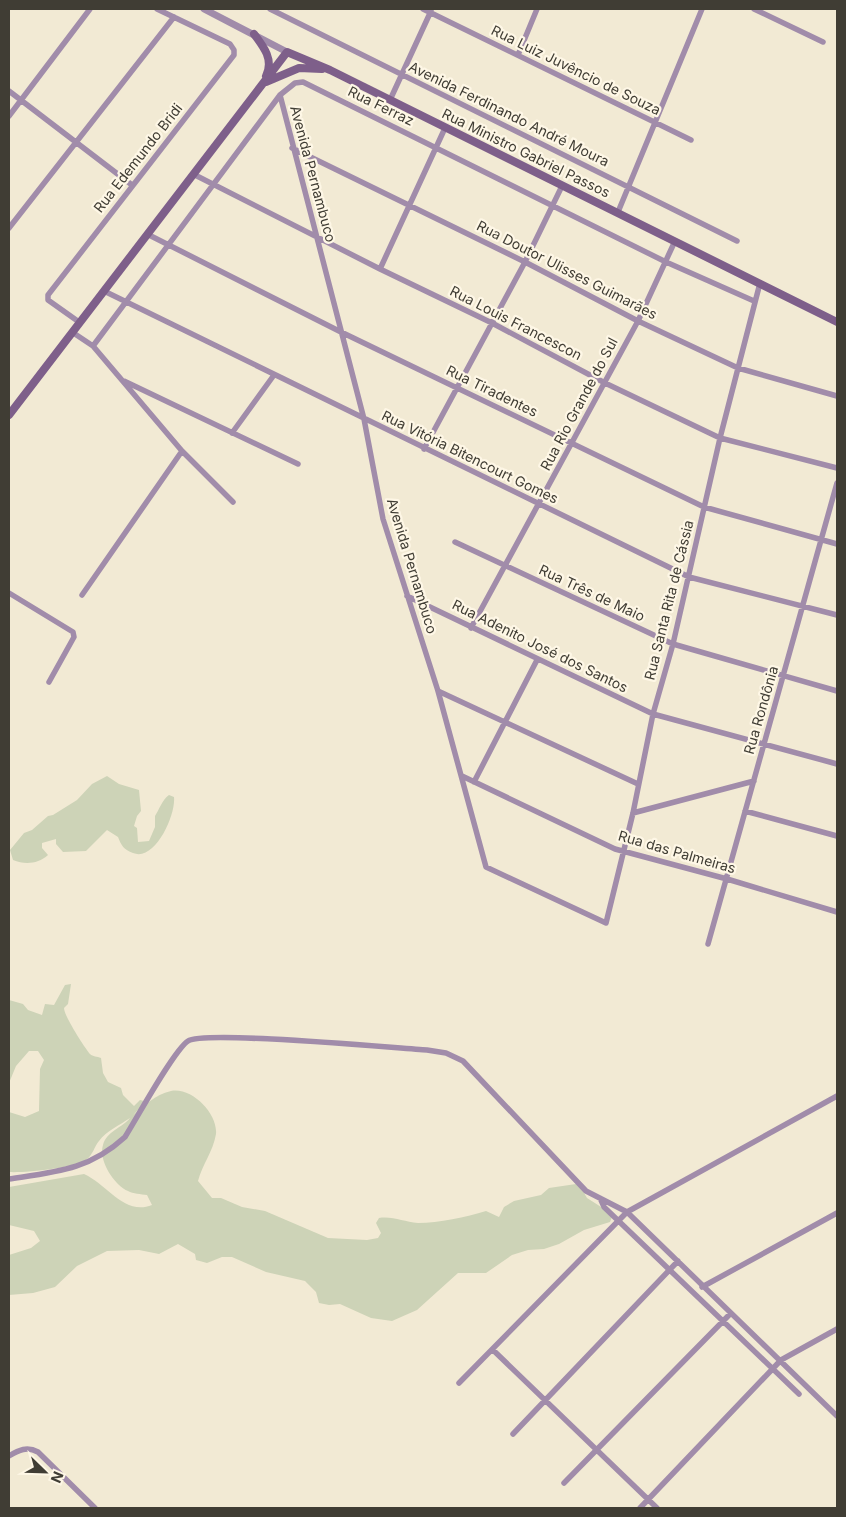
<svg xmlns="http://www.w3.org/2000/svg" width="846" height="1517" font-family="Inter,sans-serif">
<rect width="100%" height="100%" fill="#f2ead4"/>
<path fill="#cdd3b7" d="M107 776 119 784 139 790 141 811 137 816 134 826 137 828 138 842 149 841 155 827V816C159 810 162 800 169 795L174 797C176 815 155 862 133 853 124 850 121 845 118 837L107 830 86 851 63 852 56 844V839L42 843V848L48 855C38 864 25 865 13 860L10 850 24 833 32 830 48 816 53 815 77 800 92 784Z
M71 984 68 1004 64 1008C64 1016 85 1048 90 1054 93 1057 97 1056 101 1058L103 1073 108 1082 121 1088 123 1095 134 1106 140 1100 144 1101 143 1105 133 1115C146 1105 154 1095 171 1091 192 1087 218 1114 216 1134 213 1152 202 1165 198 1181L212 1198H221L242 1207 265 1211 328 1238 367 1240 378 1238 381 1233 376 1223 379 1218C393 1216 404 1222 418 1223 439 1223 466 1217 486 1211L499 1217 504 1207 514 1201 541 1195 549 1188 576 1184 580 1186 587 1198 609 1212 612 1217 610 1222 584 1230 559 1244 544 1249 528 1250 512 1255 486 1273H458L417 1310 392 1321 371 1318 340 1304 329 1305 319 1303 316 1292 305 1281 266 1272 232 1257H222L207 1263 196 1260 195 1254 178 1244 159 1254 139 1250 107 1251 77 1266 55 1287 33 1293 9 1295V1255L31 1248 40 1241 34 1231 9 1225V1187L84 1174C107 1184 124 1216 152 1205L147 1195C141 1194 133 1194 128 1191 114 1185 98 1160 103 1145 106 1132 123 1127 130 1118 120 1125 106 1131 99 1141 94 1147 93 1155 86 1160 75 1168 24 1173 9 1172V1112L25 1117 39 1111 40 1069 44 1060 38 1051H29L16 1066 9 1083V1000L23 1004 28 1010 42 1015 45 1004 54 1005 65 985Z"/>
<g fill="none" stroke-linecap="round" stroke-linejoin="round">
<path stroke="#a18caa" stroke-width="5.5" d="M270 9 737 241
M423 9 691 140
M754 9 823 42
M518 55 537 9
M9 91 132 185
M280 95 364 419 383 519 438 691 486 867 606 923 633 813 653 714 673 644 720 438 760 283
M390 100 431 11
M9 116 90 9
M292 148 525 262 638 321 738 368 837 396
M193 174 380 269 492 323 605 383 720 438 837 468
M618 212 702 9
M9 228 174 17
M147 234 341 332 704 507 837 544
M380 269 445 128
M104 291 689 577 837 615
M79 322 48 300V295L234 55V50L230 44 157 9
M72 332 93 346 182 451 233 502
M93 346 280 95 295 83 303 82 666 262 754 301
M124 381 298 464
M232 433 274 375
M424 449 525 262 562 186
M455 542 673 644 837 691
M9 593 73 632 74 637 49 682
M82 595 182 451
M407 596 653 714 837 764
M471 628 638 321 675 241
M438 691 638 784
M462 776 615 849 727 879 837 912
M474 782 537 660
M745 811 837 836
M633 813 754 781
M708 944 837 483
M9 1179C56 1172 89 1170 125 1137 137 1118 174 1050 188 1041 204 1030 394 1048 427 1050L446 1053 463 1061 586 1191 627 1212 837 1416
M600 1198 604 1207 799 1394
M702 1287 837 1213
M493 1350 657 1508
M459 1383 627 1212 837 1096
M513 1434 678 1261
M9 1456C19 1450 27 1446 38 1452L95 1508
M564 1483 730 1314
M640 1508 781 1360 837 1329"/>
<path stroke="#a18caa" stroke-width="7" d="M204 9 287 52"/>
<path stroke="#7e5f8a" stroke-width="8" d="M254 34C264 47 274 60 266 76
M266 82 299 68 322 69
M9 415 287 52 330 70 837 322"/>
</g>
<g text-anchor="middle" stroke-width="4.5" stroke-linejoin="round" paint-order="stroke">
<g font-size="14" fill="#403d34" stroke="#fef7e6">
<text transform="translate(576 70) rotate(26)" y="5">Rua Luiz Juvêncio de Souza</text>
<text transform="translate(381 106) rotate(26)" y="5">Rua Ferraz</text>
<text transform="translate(509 114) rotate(26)" y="5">Avenida Ferdinando André Moura</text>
<text transform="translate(526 153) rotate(26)" y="5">Rua Ministro Gabriel Passos</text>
<text transform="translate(138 158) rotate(-52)" y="5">Rua Edemundo Bridi</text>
<text transform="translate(313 174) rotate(75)" y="5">Avenida Pernambuco</text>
<text transform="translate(567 270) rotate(27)" y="5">Rua Doutor Ulisses Guimarães</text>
<text transform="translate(516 323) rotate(27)" y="5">Rua Louis Francescon</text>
<text transform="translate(492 391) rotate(26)" y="5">Rua Tiradentes</text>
<text transform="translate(579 404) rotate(-62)" y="5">Rua Rio Grande do Sul</text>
<text transform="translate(470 457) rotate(26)" y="5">Rua Vitória Bitencourt Gomes</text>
<text transform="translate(412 566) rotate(73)" y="5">Avenida Pernambuco</text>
<text transform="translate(592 593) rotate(25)" y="5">Rua Três de Maio</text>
<text transform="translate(669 600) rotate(-76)" y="5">Rua Santa Rita de Cássia</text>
<text transform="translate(540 646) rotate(26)" y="5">Rua Adenito José dos Santos</text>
<text transform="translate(761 710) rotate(-74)" y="5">Rua Rondônia</text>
<text transform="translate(677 852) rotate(16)" y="5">Rua das Palmeiras</text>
</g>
</g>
<rect width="846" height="1517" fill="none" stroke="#403d34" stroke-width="20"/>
<g transform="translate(45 1472) rotate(113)" stroke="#fef7e6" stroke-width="4" paint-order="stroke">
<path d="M0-4L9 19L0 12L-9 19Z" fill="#403d34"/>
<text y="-8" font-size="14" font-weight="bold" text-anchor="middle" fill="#403d34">N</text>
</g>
</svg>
